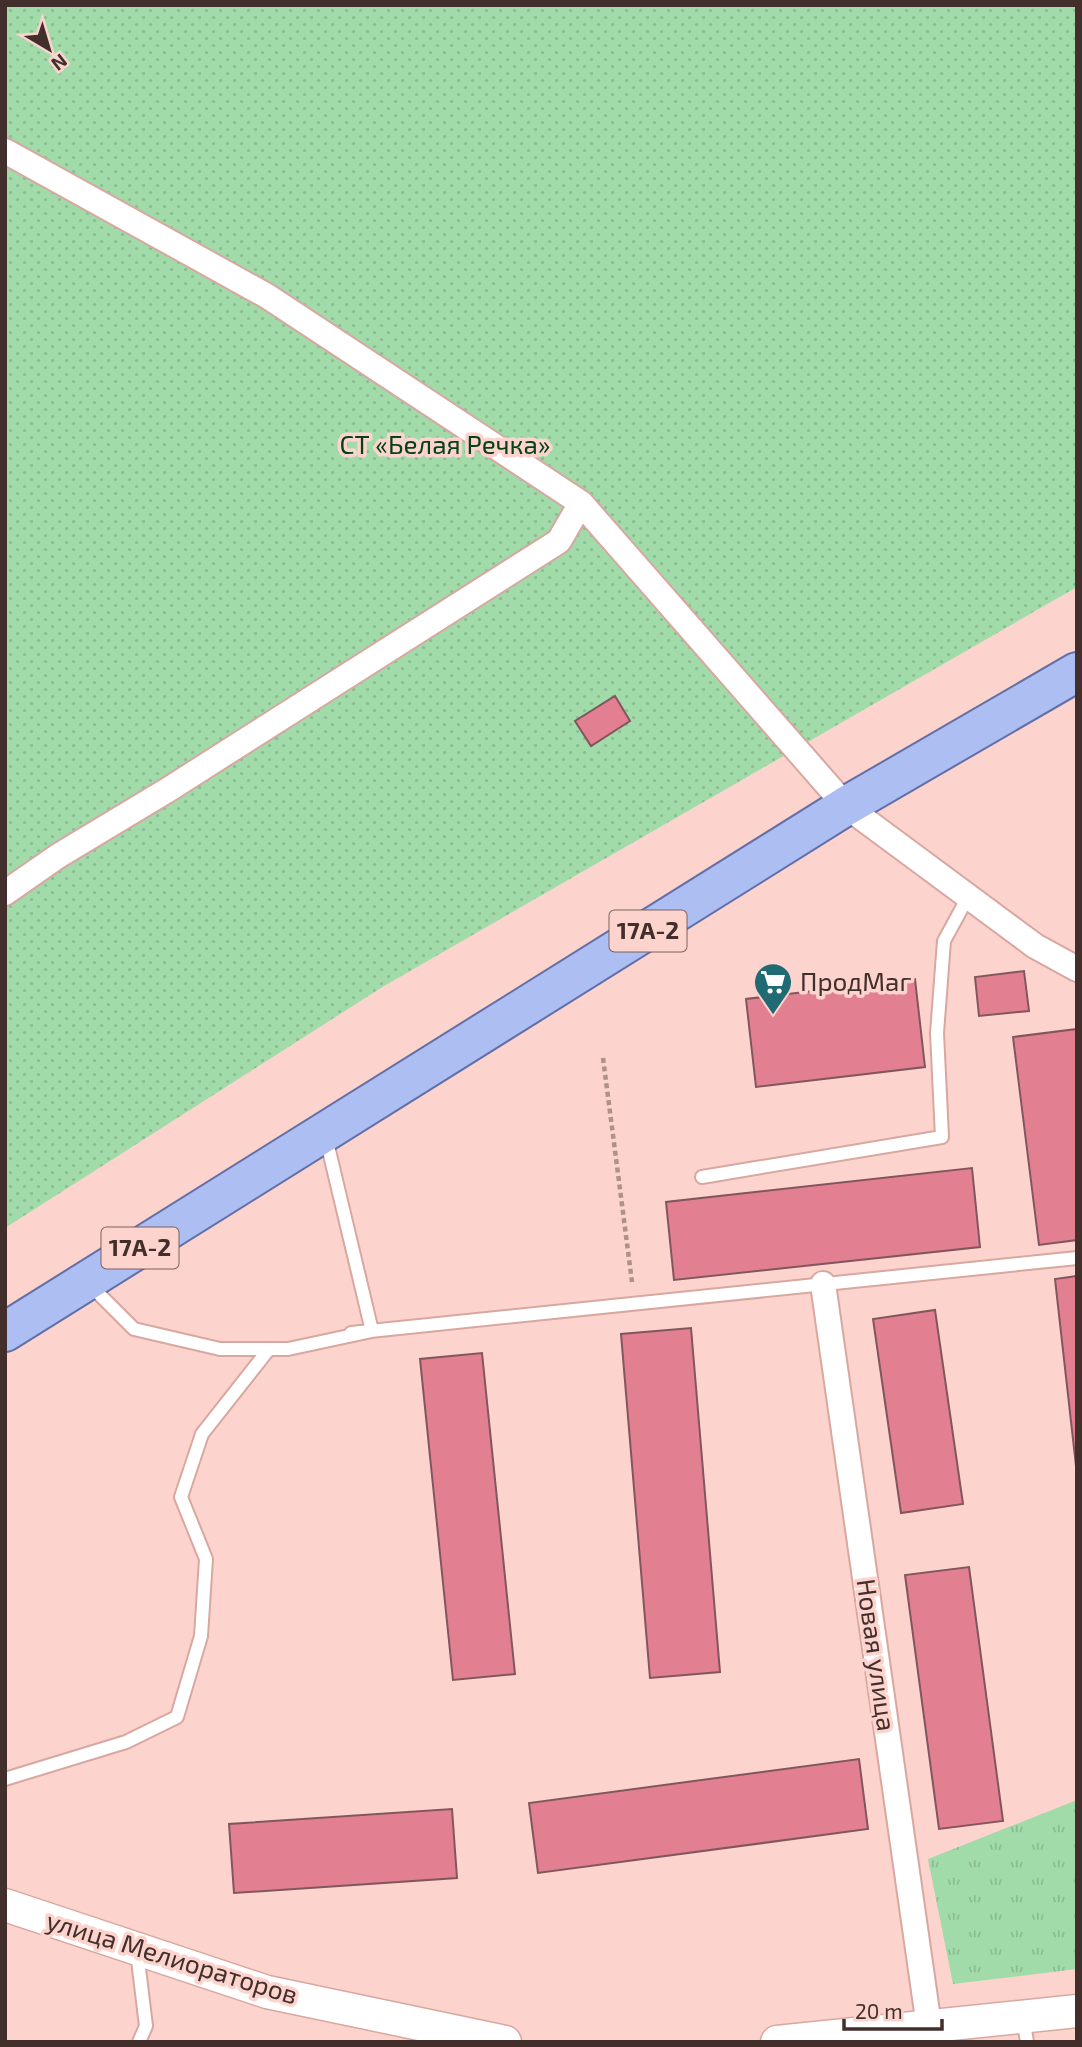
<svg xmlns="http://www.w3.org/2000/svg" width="1082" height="2047" font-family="'Exo 2',sans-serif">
<defs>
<pattern id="grass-tufts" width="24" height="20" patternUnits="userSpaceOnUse" patternTransform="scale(1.75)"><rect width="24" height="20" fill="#a0dba9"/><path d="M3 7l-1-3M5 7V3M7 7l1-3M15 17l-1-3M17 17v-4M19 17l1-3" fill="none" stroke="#8bbc92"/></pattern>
<pattern id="garden-dots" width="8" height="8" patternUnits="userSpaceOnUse" patternTransform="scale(1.75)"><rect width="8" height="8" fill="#a0dba9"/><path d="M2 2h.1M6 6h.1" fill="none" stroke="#8bbc92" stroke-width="1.8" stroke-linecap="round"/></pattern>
</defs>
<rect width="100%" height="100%" fill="#fdd4cd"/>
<path fill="url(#grass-tufts)" d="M1077 1800V1969L953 1984 928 1859Z"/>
<path fill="url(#garden-dots)" d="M5 5H1077V587L384 986 5 1228Z"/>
<path fill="#e28092" stroke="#82565d" stroke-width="2" d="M615 696 630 721 591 746 575 721Z
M1024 971 1029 1011 979 1016 975 977Z
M915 979 925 1067 756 1087 746 999Z
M1077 1029V1240L1039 1245 1013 1037Z
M972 1168 980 1247 674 1280 666 1202Z
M1077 1276V1475L1055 1279Z
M935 1310 963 1504 901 1513 873 1319Z
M691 1328 720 1672 650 1678 621 1334Z
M482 1353 515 1674 453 1680 420 1359Z
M969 1567 1003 1821 939 1829 905 1575Z
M859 1759 868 1829 538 1873 529 1803Z
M452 1809 457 1878 234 1893 229 1824Z"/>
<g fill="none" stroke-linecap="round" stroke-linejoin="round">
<defs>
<path id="service" d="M702 1177 942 1137 937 1033 944 941 968 897
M89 1284 134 1329 220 1349H288L372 1331 326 1138
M351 1333 1077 1258
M5 1779 126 1742 177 1717 201 1636 206 1559 181 1497 202 1434 269 1349
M137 1952 146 2026 139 2042
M1023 2017 1027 2042"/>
<path id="minor" d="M5 151 267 296 581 503 846 806 1035 946 1077 969
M5 893 58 856 166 791 559 541 581 503
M823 1284 929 2026"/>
<path id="tertiary" d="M5 1905 267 1992 505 2042
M777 2042 1077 2011"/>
<path id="primary" d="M5 1332 846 806 1077 672"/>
</defs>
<use href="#service" stroke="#d8a7a0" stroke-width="16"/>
<use href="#minor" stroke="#d8a7a0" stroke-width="28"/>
<use href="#tertiary" stroke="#d8a7a0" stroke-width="35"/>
<use href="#primary" stroke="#626fa7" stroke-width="42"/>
<path stroke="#b0908b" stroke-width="4.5" stroke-dasharray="5 3.5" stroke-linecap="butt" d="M603 1058 632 1282"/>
<use href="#service" stroke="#fff" stroke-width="12"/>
<use href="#minor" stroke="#fff" stroke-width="24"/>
<use href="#tertiary" stroke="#fff" stroke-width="32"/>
<use href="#primary" stroke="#acbef2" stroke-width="38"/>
</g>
<defs>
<symbol id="supermarket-pin" viewBox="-11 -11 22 30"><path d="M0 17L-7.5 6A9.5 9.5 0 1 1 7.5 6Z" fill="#206a74" stroke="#fdd4cd"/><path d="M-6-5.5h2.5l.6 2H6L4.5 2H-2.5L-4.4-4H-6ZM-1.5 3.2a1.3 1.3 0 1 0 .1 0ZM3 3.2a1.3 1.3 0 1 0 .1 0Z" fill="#fff"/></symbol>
</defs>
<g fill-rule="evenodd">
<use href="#supermarket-pin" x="751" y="960" width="44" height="60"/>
</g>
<g text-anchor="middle" stroke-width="7" stroke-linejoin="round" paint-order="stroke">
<g fill="#fdd4cd" stroke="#7a605c" stroke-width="2">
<rect x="609.5" y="910.5" width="77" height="41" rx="5"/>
<rect x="101.5" y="1227.5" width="77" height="41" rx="5"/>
</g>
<g font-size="24" font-weight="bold" fill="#422e2b">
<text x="648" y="939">17А-2</text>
<text x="140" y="1256">17А-2</text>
</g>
<g font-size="26" fill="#034118" stroke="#fdd4cd">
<text x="445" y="454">СТ «Белая Речка»</text>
</g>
<g font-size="26" fill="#422e2b" stroke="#fdd4cd" text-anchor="start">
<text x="800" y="991">ПродМаг</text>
</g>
<g font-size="26" fill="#422e2b" stroke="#fdd4cd">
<text transform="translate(876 1655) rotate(82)" y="9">Новая улица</text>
<text transform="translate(172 1958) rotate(17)" y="9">улица Мелиораторов</text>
</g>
</g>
<rect width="1082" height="2047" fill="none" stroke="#422e2b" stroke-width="14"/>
<g transform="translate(49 49) rotate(142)" stroke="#fdd4cd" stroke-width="5" paint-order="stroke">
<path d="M0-5L12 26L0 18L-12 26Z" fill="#422e2b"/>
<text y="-10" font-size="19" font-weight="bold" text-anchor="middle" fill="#422e2b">N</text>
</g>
<path d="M844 2019v10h98v-10" fill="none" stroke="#422e2b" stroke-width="3.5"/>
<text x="855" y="2019" font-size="21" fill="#422e2b" stroke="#fdd4cd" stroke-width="5" paint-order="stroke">20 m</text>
</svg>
